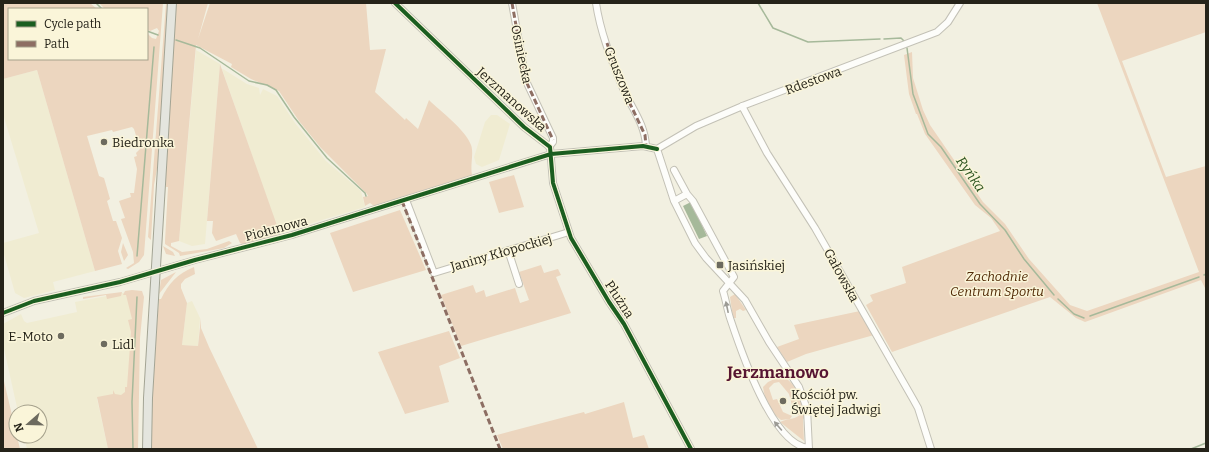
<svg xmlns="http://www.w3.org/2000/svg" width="1209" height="452" font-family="Bitter,serif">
<rect width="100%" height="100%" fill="#f2f0e1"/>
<path fill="#f0ecd2" d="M196 50 220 64 205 244 192 246 179 241Z
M222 69H223L247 84 259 88 260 95 263 89 277 96 295 123 326 161 361 191 365 207 279 233Z
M37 70 95 271 53 282 55 290 24 298 15 293 3 251V243L39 233 3 114V79Z
M491 115H497L510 124 499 160 482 167 476 164 474 157 485 122Z
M128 292 133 317 128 394 97 399 108 449H27L24 436H40V412H18L3 344V324L21 314 24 321 27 323 77 312 75 302Z
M192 301 200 318 198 346 182 345 187 303Z"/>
<path fill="#ecd6bf" d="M3 3H90L97 9H9V59H147V33L152 38 156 39 159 31 157 28 150 31 147 29V9H105L99 3H163L144 255 139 262 128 269 126 268 134 263 133 252 121 219 125 218 119 201 131 197 130 193H134L137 169 134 157 137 156 136 153 140 149 134 129 132 127 113 132 112 130 87 136 99 176 104 178 110 199 107 201 113 221H116L122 238 118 251 122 264 95 271 37 70 3 79Z
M166 3H169L159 158 154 185 151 240 148 237Z
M175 3H208L198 39 210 3H366L370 50 386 49 375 92 405 120 406 118 418 129 429 100C440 111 466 130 471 145 474 153 470 165 472 175L378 205 374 206 370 203 365 206 363 197 368 196 367 194 321 148 299 121 279 91 251 79 231 67 232 64 196 45 179 241 171 243V246L182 252 207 249 229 241 232 243 224 248 180 256 179 253 165 244V241L168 187H166L164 174Z
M1097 3H1206V32L1122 61 1166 177 1206 166V290L1201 280 1085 322 1076 318 1050 297 892 352 866 305 873 301 870 295 906 283 902 267 1000 231 991 218 975 205 925 134 917 114H916L909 94 904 55 912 52 913 78 923 110 930 125 983 202 1005 224 1029 259 1070 305 1087 311 1199 272Z
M220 64 280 234 244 245 240 243 236 234 216 241 212 233 213 221H207Z
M514 175 524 207 499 213 489 182Z
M400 210 426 270 353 292 330 233Z
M123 243 128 255 124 261 121 252Z
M163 246 173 252 175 256 166 254Z
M541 265 544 273 558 269 561 275 556 277 571 313 461 346 441 295 473 285 476 293 484 290 486 297 515 288 520 303 529 300 519 272Z
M194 267 195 274 185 279 181 284V288L187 303 182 345 198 346 201 318V328L209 347 258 449H150V413L159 299H161C169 283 177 274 194 267Z
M176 272 159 294 161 280Z
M132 290 142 291 144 297 140 338 138 449H108L97 397 113 394V390L115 394 121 395 125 392V387H127L131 332 128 320 132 319 126 295H123L125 291Z
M122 292 121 296 107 299 106 295 83 299V297Z
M735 294 746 310 743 311 740 309 736 311V318H733L730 297Z
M860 311 874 335 806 354 787 362 777 347 799 339 794 325Z
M449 331 460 358 439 366 449 402 405 414 378 352Z
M781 376C794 380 804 400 801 413L798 415 793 409 789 394 779 382 774 383 769 388 773 400 777 399 783 412 792 416 790 419 781 420C770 412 765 401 763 387L768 382Z
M3 377 20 449H3Z
M624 402 633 438 644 435 649 449H503L497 435 584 412 585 414Z
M804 408 805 418 803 419 804 441 780 422C791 417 799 421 804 408Z"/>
<path fill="#a6b99a" d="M691 202 707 236 699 239 683 206Z"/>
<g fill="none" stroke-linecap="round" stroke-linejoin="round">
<path stroke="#a6b99a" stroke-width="1.5" d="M96 3 102 9
M758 3 773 28 808 42 880 39
M147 31 158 35
M884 39 901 38 905 42
M176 40 200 48 249 81 267 85 276 90 294 117 327 158 365 193 366 196
M907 48 913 94 928 134 941 147 980 204 1005 230 1024 259 1054 295
M137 256 154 47
M1204 275 1206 274
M1058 299 1074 314 1084 318
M1090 316 1199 277
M133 449 132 402 137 297
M1191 449 1206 443"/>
<defs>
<path id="minor" d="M395 3 524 127 550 147 553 183 571 238 609 302 624 324 691 449
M512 3 526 81 553 138V142L549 147
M596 3C600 31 611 59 622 86 630 106 645 123 646 146
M742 106 767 153 815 228 913 399 918 408 931 449
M657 149 674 201 695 243 706 258 745 300 769 342 799 387 807 409 809 449
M657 149 696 126 745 105 937 32 948 22 960 3
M674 170 687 194 693 201 734 277 723 291C726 300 727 309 730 318 740 348 772 446 809 448
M406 200 434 273 569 232
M674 201 687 194
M508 250 519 284
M3 313 34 301 120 282 195 260 292 235 551 154 643 146 657 149"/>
<path id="major" d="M147 449 148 398 172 3"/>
</defs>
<use href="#minor" stroke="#c3c1b6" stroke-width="8"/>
<use href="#major" stroke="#a3a494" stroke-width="10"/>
<use href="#minor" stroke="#fdfdfa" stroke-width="6"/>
<use href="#major" stroke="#e4e5de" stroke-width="8"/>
<path stroke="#8d6e63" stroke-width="3" stroke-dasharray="6 3" stroke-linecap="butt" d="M512 3 526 81 553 140
M607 43 622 87 645 135 646 146
M402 201 500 449"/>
<defs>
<path id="cycleway" d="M395 3 524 127 550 147 553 183 571 238 609 302 624 324 691 449
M3 313 34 301 120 282 195 260 292 235 551 154 643 146 657 149"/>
</defs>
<use href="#cycleway" stroke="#faf5d9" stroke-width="6"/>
<use href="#cycleway" stroke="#1b5e20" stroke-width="4"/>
</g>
<defs><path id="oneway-solid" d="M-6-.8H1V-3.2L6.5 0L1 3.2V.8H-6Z"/></defs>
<g fill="#9c9b95">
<use href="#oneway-solid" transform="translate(727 307) rotate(-102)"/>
<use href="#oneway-solid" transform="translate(778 426) rotate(-130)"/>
</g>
<g fill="#6d6b5f" stroke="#faf5d9" stroke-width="1.5">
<circle cx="104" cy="142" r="4"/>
<rect x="716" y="261" width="8" height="8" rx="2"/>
<circle cx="61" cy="336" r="4"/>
<circle cx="104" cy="344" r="4"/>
<circle cx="783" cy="401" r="4"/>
</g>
<g text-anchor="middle" stroke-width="3" stroke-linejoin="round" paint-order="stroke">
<g font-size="13" fill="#252319" stroke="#faf5d9">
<text transform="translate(522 54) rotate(78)" y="5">Osiniecka</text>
<text transform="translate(620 75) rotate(68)" y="5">Gruszowa</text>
<text transform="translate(813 80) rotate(-20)" y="5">Rdestowa</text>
<text transform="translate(512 99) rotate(42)" y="5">Jerzmanowska</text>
<text transform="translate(276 228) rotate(-15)" y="5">Piołunowa</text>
<text transform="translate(501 252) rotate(-16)" y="5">Janiny Kłopockiej</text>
<text transform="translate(842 275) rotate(61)" y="5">Gałowska</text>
<text transform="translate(620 299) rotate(57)" y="5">Płużna</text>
</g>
<g font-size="13" fill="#252319" stroke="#faf5d9" text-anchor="start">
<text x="112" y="147">Biedronka</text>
<text x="728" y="270">Jasińskiej</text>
<text x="53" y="341" text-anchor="end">E-Moto</text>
<text x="112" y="349">Lidl</text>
<text x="791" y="399">Kościół pw.<tspan x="791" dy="15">Świętej Jadwigi</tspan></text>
</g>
<g font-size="13" font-style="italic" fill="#512a06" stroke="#faf5d9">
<text x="997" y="281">Zachodnie<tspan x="997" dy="15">Centrum Sportu</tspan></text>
</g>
<g font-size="14" font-style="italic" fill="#2c531f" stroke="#faf5d9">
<text transform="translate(971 174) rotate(55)" y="5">Ryńka</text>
</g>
<g font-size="17" font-weight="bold" fill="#571532" stroke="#faf5d9">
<text x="778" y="378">Jerzmanowo</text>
</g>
</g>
<rect width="1209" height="452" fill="none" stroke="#252319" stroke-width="8"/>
<rect x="8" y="8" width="140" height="52" fill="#faf5d9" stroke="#a5a18c"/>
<rect x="16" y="21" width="20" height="6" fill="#1b5e20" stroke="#a5a18c"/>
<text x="44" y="28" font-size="12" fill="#252319">Cycle path</text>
<rect x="16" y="41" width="20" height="6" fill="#8d6e63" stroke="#a5a18c"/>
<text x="44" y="48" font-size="12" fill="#252319">Path</text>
<g transform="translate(28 424) rotate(250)"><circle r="19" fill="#faf5d9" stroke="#a5a18c"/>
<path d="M0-3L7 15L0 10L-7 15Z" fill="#6d6b5f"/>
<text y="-6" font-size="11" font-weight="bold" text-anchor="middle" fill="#252319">N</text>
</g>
</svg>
